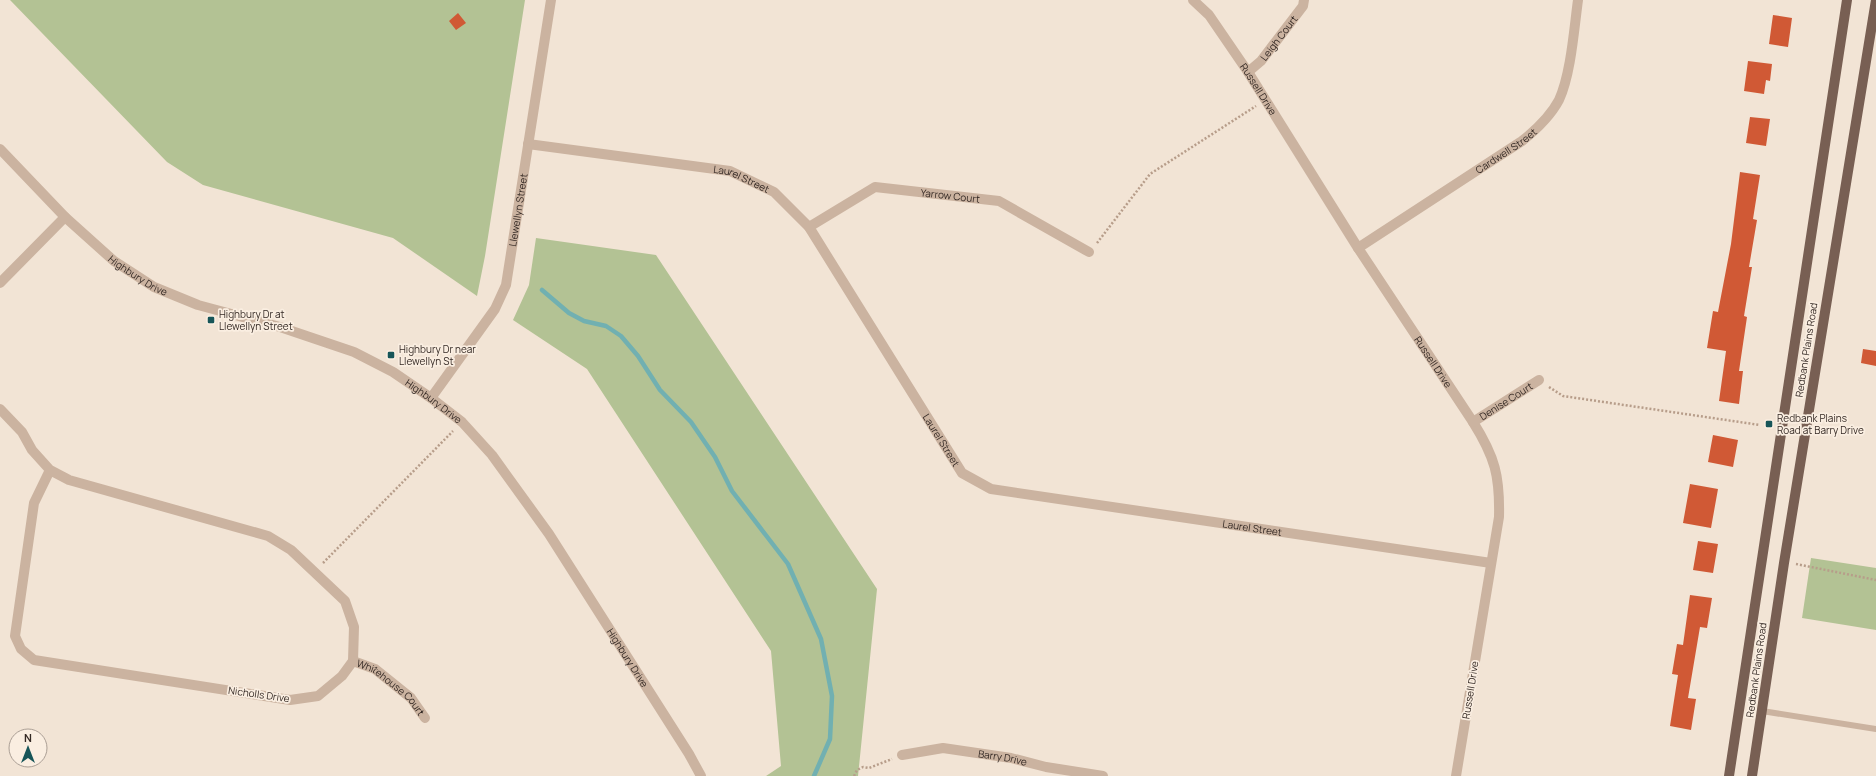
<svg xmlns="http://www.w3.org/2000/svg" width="1876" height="776" font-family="Manrope,sans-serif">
<rect width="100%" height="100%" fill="#f2e4d5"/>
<path fill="#b3c294" d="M10 0H525L485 256 477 296 393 238 203 185 167 162Z
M536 238 656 255 877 589 858 776H766L781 766 771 651 587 369 513 320 529 285Z
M1811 558 1876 568V630L1802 618Z"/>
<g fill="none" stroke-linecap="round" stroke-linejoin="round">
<path stroke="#71b0b1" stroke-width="4.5" d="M542 290 569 313 584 321 606 326 621 336 638 356 660 390 691 422 715 457 732 491 788 564 821 639 832 696 830 739 814 776"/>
</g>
<path fill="#d05935" d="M458 13 466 23 456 30 449 21Z
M1773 15 1792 18 1788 47 1769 44Z
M1748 61 1772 64 1770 81 1766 80 1764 94 1744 91Z
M1750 117 1770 119 1766 146 1746 143Z
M1740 172 1760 175 1753 219 1757 220 1749 267H1752L1744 316 1747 317 1739 371H1743L1739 404 1719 401 1726 351 1707 348 1713 311 1718 312 1731 244Z
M1863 349 1876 351V366L1861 363Z
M1713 435 1738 440 1733 467 1708 462Z
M1690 484 1718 489 1711 528 1683 523Z
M1698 541 1718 544 1713 573 1693 570Z
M1690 595 1712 598 1707 628 1700 627 1688 698 1696 699 1691 730 1670 726 1678 675 1672 674 1677 644 1683 645Z"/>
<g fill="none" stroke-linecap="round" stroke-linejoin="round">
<path stroke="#b79d8a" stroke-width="2.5" stroke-dasharray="2 2" stroke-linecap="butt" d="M1097 243 1150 174 1256 106
M1549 387 1563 396 1760 425
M323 563 453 431
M1796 564 1876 580
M854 776 857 770 863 767 869 768 892 759"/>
<path stroke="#cbb3a0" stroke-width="6" d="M1762 711 1876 729"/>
<g stroke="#cbb3a0" stroke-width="10">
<path id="s1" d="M1193 0 1209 15 1248 72 1358 248 1473 422C1495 457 1500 476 1499 517L1456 776"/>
<path id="s2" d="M1248 72 1261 61 1303 6 1304 0"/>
<path id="s3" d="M528 144 730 171 774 192 809 227 962 473 991 489 1491 563"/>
<path id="s4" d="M0 149 65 217 114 261 154 287 198 305 280 327 354 352 393 372 431 398 462 422 492 455 549 534 689 754 701 776"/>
<path id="s5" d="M809 227 875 187 999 201 1089 252"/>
<path id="s6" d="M1358 248 1522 141C1537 129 1550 117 1559 100 1571 74 1574 29 1578 0"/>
<path d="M0 283 65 217"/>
<path id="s7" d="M431 398 495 309 506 285 551 0"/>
<path d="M0 409 22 432 32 450 50 470 69 480 268 536 291 550 345 601 354 627 353 661 342 676 318 696 290 700 34 660 21 649 15 636 34 503 50 470"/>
<path id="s8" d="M1473 422 1539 380"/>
<path id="s9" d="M353 661 375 669 411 698 425 718"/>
<path id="s10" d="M902 755 943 748 1011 758 1046 767 1103 776"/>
</g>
<path stroke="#785f53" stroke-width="10" d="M1729 776 1847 0
M1752 776 1784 563 1876 0"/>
</g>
<g fill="#175558" stroke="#faeee1" stroke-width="1.5">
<rect x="207" y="316" width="8" height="8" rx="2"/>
<rect x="387" y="351" width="8" height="8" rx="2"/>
<rect x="1765" y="420" width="8" height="8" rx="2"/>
</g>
<g text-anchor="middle" stroke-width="3.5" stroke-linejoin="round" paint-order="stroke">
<g font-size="10" fill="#342924" stroke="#faeee1">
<text dy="4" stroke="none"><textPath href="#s2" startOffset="46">Leigh Court</textPath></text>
<text dy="4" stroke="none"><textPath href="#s1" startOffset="111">Russell Drive</textPath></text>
<text dy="4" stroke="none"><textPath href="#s6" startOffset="177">Cardwell Street</textPath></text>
<text dy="4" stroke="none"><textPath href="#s3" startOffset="217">Laurel Street</textPath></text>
<text dy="4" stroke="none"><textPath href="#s5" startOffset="153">Yarrow Court</textPath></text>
<text dy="4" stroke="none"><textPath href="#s7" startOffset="212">Llewellyn Street</textPath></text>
<text dy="4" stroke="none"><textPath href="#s4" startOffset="188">Highbury Drive</textPath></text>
<text transform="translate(1806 350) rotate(-81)" y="4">Redbank Plains Road</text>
<text dy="4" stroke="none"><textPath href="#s1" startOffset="435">Russell Drive</textPath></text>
<text dy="4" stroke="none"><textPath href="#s4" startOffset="512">Highbury Drive</textPath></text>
<text dy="4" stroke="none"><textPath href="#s8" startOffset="39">Denise Court</textPath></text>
<text dy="4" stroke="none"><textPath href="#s3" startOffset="553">Laurel Street</textPath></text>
<text dy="4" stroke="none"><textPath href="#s3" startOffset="889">Laurel Street</textPath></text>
<text dy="4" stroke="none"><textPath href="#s4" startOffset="836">Highbury Drive</textPath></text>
<text transform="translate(1756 670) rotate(-82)" y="4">Redbank Plains Road</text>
<text dy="4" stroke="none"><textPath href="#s9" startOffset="47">Whitehouse Court</textPath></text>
<text transform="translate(1470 690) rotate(-81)" y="4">Russell Drive</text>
<text transform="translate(259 694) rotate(8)" y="4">Nicholls Drive</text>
<text dy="4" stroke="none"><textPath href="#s10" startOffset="102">Barry Drive</textPath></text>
</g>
<g font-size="10" fill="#342924" stroke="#faeee1" text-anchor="start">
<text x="219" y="318">Highbury Dr at<tspan x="219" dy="12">Llewellyn Street</tspan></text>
<text x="399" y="353">Highbury Dr near<tspan x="399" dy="12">Llewellyn St</tspan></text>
<text x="1777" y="422">Redbank Plains<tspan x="1777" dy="12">Road at Barry Drive</tspan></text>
</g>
</g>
<g transform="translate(28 748)"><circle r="19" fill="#faeee1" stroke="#ab9f95"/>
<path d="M0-3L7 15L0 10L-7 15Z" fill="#175558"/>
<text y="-6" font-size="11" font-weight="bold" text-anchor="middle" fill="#342924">N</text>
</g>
</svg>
